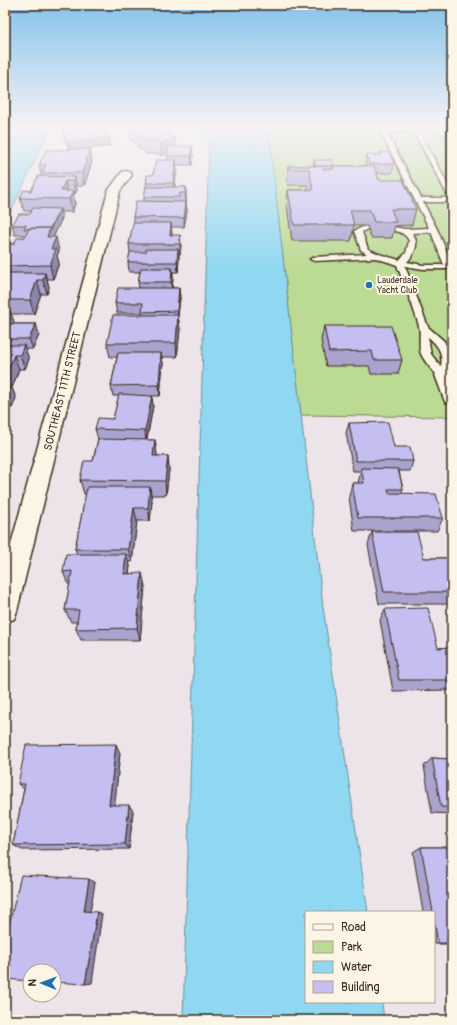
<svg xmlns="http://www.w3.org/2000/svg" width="457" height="1025" font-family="Pangolin,sans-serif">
<rect width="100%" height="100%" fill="#ece4e8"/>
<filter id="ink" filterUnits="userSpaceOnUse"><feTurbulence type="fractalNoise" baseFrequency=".025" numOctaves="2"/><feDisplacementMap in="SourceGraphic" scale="8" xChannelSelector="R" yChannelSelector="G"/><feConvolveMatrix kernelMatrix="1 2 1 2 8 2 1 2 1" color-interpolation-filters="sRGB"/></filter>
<g filter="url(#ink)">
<path fill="#bbda93" stroke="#7b8258" d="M268 126H435L452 155V417L301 415Z"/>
<path fill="#90d7f1" stroke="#6e929d" d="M5 126H61L56 127 47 135 5 224Z
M186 126H268L323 607 368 912H306V1002H382L384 1020H183L209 142 200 132Z
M435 126H452V152Z"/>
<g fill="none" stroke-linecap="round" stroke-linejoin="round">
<defs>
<path id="lane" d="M413 128 420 133 452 192V202H423L438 231 452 265V269H423L405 266 428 327 444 341 450 353 449 375 444 378C435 376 425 362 421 354 418 345 421 335 419 326 413 305 404 285 397 265L376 258 314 261 310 259 314 257 367 254 361 250 354 231 365 226 369 228 362 232 368 249 379 254 399 260 406 253 409 241C405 232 397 231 388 230V226L405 229 429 228 381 133 386 128ZM388 132H412L415 134 449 198H421L387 133ZM431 232 444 265H423L407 262C415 254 420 243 412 233ZM428 337C439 346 443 353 441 367L431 354Z"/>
<path id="street" d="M126 171 130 172 132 175 120 191 17 611 14 619 5 622V566L108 191 122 172Z
M444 369 450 371 452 374V404L445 402 435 375 438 371Z"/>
</defs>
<use href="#lane" stroke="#3b2a1e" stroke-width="3"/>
<use href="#street" stroke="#3b2a1e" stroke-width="3"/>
<use href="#lane" fill="#fcf5e5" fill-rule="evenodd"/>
<use href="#street" fill="#fcf5e5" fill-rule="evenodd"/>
</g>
<path fill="#a9a3ce" stroke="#3b2a1e" d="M153 126 170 136 175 138V146L193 155 192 165H176L177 170 174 187H186V202L187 211 184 227H171L172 235 181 245 180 254H179V259L178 272H173V278L172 288H179L180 298 178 316 180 329 177 357H162L163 363 160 396H152L153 406 147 440H155L157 456H168L169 470 166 495H151L152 501 150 521H137L132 562H129L130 566 129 574 145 586 140 640H81L76 629 77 622H71L65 610 70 584H68L63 572 77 554 75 549 86 494H84L80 480 93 461 98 439 95 429 113 419 119 396H113L111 386 117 357H110L107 343 142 315V313H117L115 303 139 288 138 282 140 272H129L128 262 130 252 129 244 134 223 133 217 144 201V197L146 187V183L168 160V153L162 156 158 154H146L145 151 137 148V143L130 140 129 128Z
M63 130 82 131 110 146 80 150 90 149 92 162 84 186H76L77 190 75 194H73L75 204 72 212H60L62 218 53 237 59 251 57 256 59 263 53 279H47L49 287 47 294H41L34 314H11L14 322 13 324H36L39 335 33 349H25L29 359 25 369H19L12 388 16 398 12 408H5V244H14L25 237 26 235H15L12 225 30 214 31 211H24L20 198 31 191 41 176 39 165 69 150 64 138Z
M380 152 394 164 392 173H377L379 180 416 209 412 225 395 226 392 238H371L367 226H354L351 241H292L287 206 288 190H308L307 185H288L287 181 288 166H313L314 160 333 166H366L365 164 367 155H380Z
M324 326 402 360 398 374H371L369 366H326L321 340Z
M349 423 394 447 413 461 410 471H399L403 489 401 493 443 518 437 531H354L349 497 352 483H358L361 471H353L346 433Z
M372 532 424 558H452V604H379L368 545Z
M385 609 438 648 452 647V690L393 691 380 620Z
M452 725V750L448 729Z
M120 753 114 805 133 811 129 849 22 850 13 845 24 789 18 784Z
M432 758 452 759V814L432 813 424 766Z
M421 847H452V944H434V912H423L413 852Z"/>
<path fill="#8a85a8" stroke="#3b2a1e" d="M170 133 171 139 175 138V150L162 156 161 143 170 136Z
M109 137 110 146 70 151 68 142Z
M192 146 193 155 192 165 191 156Z
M90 149 92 162 84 186 82 173Z
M176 160 177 170 174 192 173 183Z
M75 177 77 190 75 194 73 181Z
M65 181 68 194 61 191Z
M186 187V202L185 193Z
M73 191 75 204 72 212 69 199Z
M186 202 187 211 184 227V218Z
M60 209 62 218 53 238 47 237Z
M171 223 172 233 170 245V235Z
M180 235 181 245 180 254Z
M56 237 59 251 57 256 59 263 53 279 50 265 51 249Z
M178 249 179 259 178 272 177 262Z
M172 268 173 278 172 292 171 282Z
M45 273 49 287 47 294 43 280Z
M37 280 41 294 34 314 30 300Z
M179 288 180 298 178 316 180 329 177 357 176 343 178 320 177 311Z
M10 311 14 322 8 334 5 325V323Z
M36 324 39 335 33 349 29 339Z
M24 345 29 359 25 369 20 355Z
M161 353 163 363 160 396 159 385Z
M14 355 19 369 12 388 16 398 12 408 5 389V379Z
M152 396 153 406 146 441 145 431Z
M5 414 7 419 5 425Z
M155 440 157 454 155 470 153 456Z
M168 456 169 470 166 495 165 481Z
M150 487 152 501 150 521 148 508Z
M134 508 137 521 132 562 128 549Z
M126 554 130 566 127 586 124 574Z
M142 573 145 586 140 640 137 628Z
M116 744 120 753 114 812 109 805Z
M129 805 133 811 129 849 125 844Z
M89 879 95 883 90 913 84 911Z
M97 912 102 914 92 983 85 984Z"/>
<path fill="#c5bef0" stroke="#3b2a1e" d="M129 126H152L170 133V136L175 138 161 143 157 141H144L145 139 136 136 143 133 129 128Z
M80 127 82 131 104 128 109 137 68 142 63 130Z
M169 146H192L191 156H167Z
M90 149 82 173H42L46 165H39L46 150Z
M380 152 390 153 394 164H369L367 155H381Z
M156 160H176L173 183H146L147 175H153Z
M314 160H332L333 166H315Z
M288 166H323V169H334L333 166H374L379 180H403L416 209H391L396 222H374L370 210H350L354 225H294L288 190H313L309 169H289Z
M38 176 75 177 73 181H65L61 191H73L69 199 20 198 24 190 31 191Z
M146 187H186L185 193H180V197H144Z
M136 201 186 202 184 218 133 217Z
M33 208 60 209 50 228 24 229 26 225H12L19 214H30Z
M133 223H171L170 235H180V244H129Z
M29 228H50L47 237H56L51 249H56L50 265 5 266V244H14L17 238 25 237Z
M146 249H178L177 262H128L130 252H146Z
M141 268H172L171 282H138Z
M5 273H45L43 280H37L30 300H5Z
M118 288H179L177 311 142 312 143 303H115Z
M5 311H10L5 323Z
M113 315H178L176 343H107Z
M5 324H36L29 339H5Z
M324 326H391L402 360H374L372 351 329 352Z
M5 345H24L20 355H14L5 379Z
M118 353H161L159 385 111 386Z
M5 384H11L7 394H5Z
M119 394 152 396 145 431 95 429 98 418 113 419Z
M388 422 394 447H410L413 461H356L349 423Z
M98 439 155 440 153 456H168L165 481 80 480 84 461H93Z
M361 468 398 469 403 489H388L389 493 436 494 443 518H358L352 483H364Z
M87 487H150L148 508H134L128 549H75Z
M372 532H417L424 558H452V592H384Z
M66 554H126L124 574 142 573 137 628 76 629 79 610H65L72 571 63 572Z
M428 608 438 648 452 647V680H399L385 609Z
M116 744 109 805H129L125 844 13 845 25 784H18L26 745Z
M432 758 452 759V807H441Z
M421 847H452V943H438L434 919V912H433Z
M21 875 89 879 84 911 97 912 85 984 54 982V971H30V981L5 979V942Z"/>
</g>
<linearGradient id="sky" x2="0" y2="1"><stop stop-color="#85c2ec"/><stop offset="0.47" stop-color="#f6f3f5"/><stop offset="1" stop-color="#f6f3f5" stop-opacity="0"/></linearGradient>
<rect width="457" height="270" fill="url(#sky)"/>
<circle fill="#1f6fb2" stroke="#fcf5e5" stroke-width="1.5" cx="369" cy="285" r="4"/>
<g text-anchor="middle" stroke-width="4" stroke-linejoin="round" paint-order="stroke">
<g font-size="9" fill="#3b2a1e" stroke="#fcf5e5" text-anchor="start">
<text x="377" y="283">Lauderdale<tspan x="377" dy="10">Yacht Club</tspan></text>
</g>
<g font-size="11" fill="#3b2a1e" stroke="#fcf5e5">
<text transform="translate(62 391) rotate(-76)" y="4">SOUTHEAST 11TH STREET</text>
</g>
</g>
<rect width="457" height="1025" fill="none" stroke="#fcf5e5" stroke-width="20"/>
<rect x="10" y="10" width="437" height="1005" fill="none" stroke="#3b2a1e" stroke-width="1.5" filter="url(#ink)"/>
<rect x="305" y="911" width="130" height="92" fill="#fcf5e5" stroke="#afa495"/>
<rect x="313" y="924" width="20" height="6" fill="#fcf5e5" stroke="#afa495"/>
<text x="341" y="931" font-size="12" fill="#3b2a1e">Road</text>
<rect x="313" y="941" width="20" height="12" fill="#bbda93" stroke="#afa495"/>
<text x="341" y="951" font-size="12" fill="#3b2a1e">Park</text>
<rect x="313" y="961" width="20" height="12" fill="#90d7f1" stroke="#afa495"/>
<text x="341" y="971" font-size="12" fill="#3b2a1e">Water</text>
<rect x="313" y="981" width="20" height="12" fill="#c5bef0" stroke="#afa495"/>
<text x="341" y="991" font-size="12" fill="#3b2a1e">Building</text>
<g transform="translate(42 983) rotate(271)"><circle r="19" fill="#fcf5e5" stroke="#afa495"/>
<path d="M0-3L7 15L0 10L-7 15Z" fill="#1f6fb2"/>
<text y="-6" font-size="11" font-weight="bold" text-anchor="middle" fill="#3b2a1e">N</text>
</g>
</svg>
